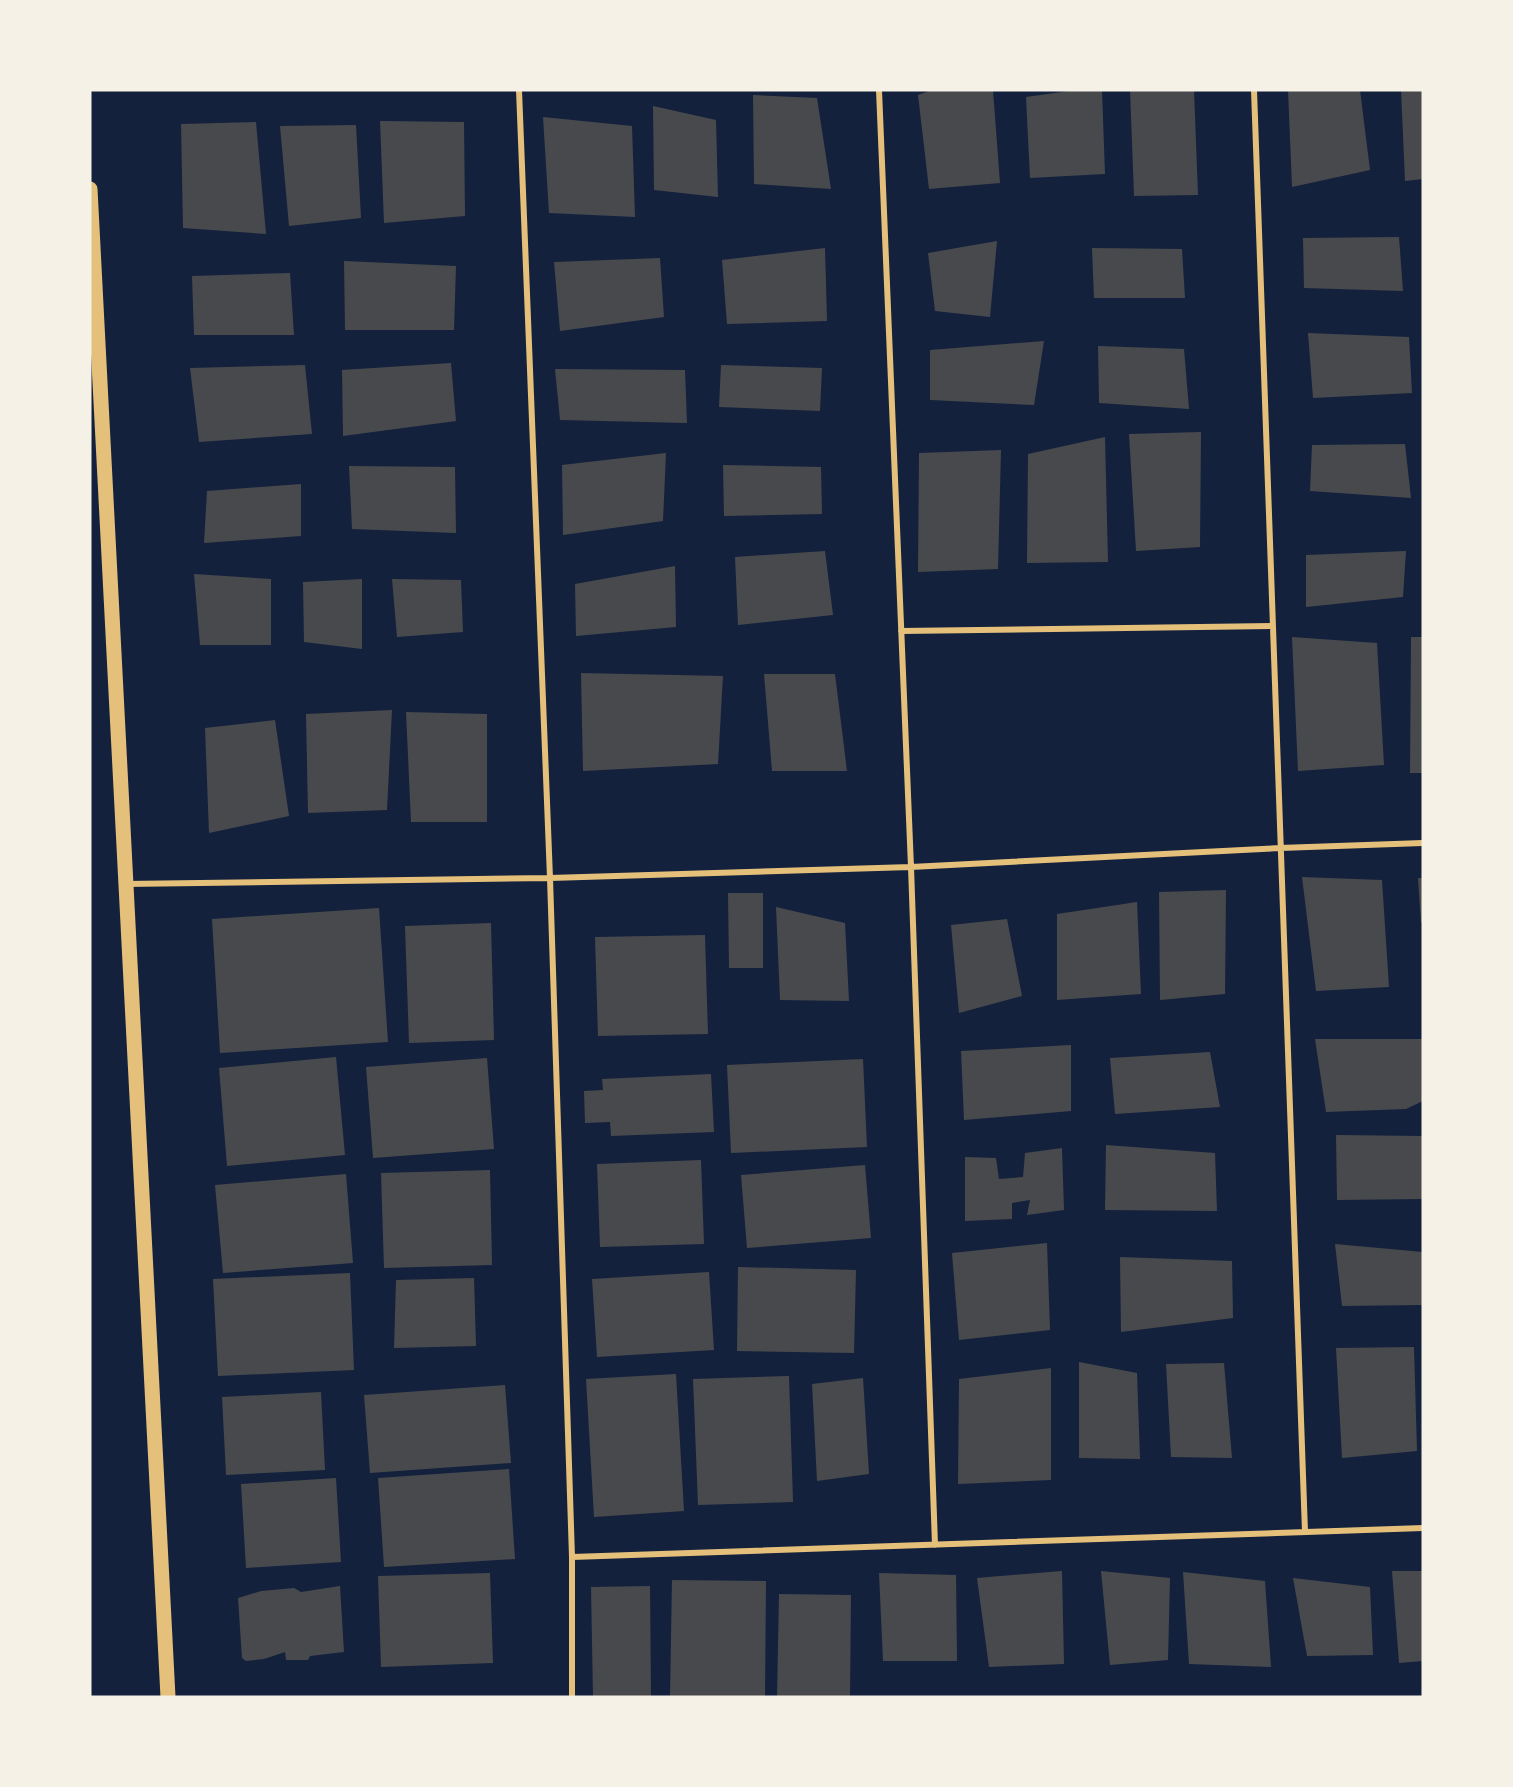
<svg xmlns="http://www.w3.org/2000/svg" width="1513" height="1787" font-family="Roboto,sans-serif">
<rect width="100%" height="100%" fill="#14213d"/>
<path fill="#48494c" d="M932 90H993L1000 183 929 189 918 95Z
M1076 90H1102L1105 174 1030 178 1026 97Z
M1130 90H1194L1198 195 1134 196Z
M1288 90H1360L1370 170 1292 187Z
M1401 90H1423V179L1405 181Z
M753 95 817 98 831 189 754 184Z
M653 106 716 120 718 197 654 190Z
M543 117 632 126 635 217 549 213Z
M380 121 464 122 465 216 384 223Z
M256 122 266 234 183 228 181 124Z
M356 125 361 218 289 226 280 126Z
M1399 237 1403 291 1304 288 1303 238Z
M997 241 990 317 935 311 928 253Z
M825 248 827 321 727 324 722 260Z
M1092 248 1182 249 1185 298H1094Z
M660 258 664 317 560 331 554 262Z
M344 261 456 266 454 330H345Z
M290 273 294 335H194L192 276Z
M1308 333 1409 337 1412 393 1313 398Z
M1044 341 1034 405 930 400V350Z
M1098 346 1184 349 1189 409 1099 403Z
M451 363 456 421 343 436 342 370Z
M305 365 312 434 199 442 190 368Z
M721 365 822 368 820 411 719 407Z
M555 369 685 370 687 423 560 420Z
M1201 432 1200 547 1136 551 1129 434Z
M1105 437 1108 562 1027 563 1028 454Z
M1405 444 1411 498 1310 491 1312 445Z
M1001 450 998 569 918 572 919 453Z
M666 453 663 521 563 535 562 465Z
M723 465 821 467 822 514 724 516Z
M349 466 455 467 456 533 352 529Z
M301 484V536L204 543 207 491Z
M825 551 833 615 738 625 735 557Z
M1406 551 1403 597 1306 607V555Z
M675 566 676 627 576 636 575 584Z
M194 574 271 579V645H200Z
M362 579V649L304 642 303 582Z
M392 579 461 580 463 632 397 637Z
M1292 637 1377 643 1384 765 1298 771Z
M1411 637H1423V773H1410Z
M581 673 723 676 718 764 583 771Z
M764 674H835L847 771H772Z
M392 710 387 810 308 813 306 714Z
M406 712 487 714V822H411Z
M275 720 289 816 209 833 205 728Z
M1302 877 1382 880 1389 987 1316 991Z
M1418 878H1423V922L1421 923Z
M1226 890 1225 994 1160 1000 1159 892Z
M728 893H763V968H729Z
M1137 902 1141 994 1057 1000V914Z
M776 907 845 923 849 1001 780 1000Z
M379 908 388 1042 220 1053 212 919Z
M1007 919 1022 996 959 1013 951 925Z
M491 923 494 1040 409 1043 405 926Z
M705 935 708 1034 598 1036 595 937Z
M1315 1039H1423V1101L1406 1109 1326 1112Z
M1071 1045V1111L964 1120 961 1051Z
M1210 1052 1220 1107 1115 1114 1110 1058Z
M336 1057 345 1155 227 1166 219 1068Z
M487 1058 494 1149 373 1158 366 1067Z
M863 1059 867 1147 731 1153 727 1065Z
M711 1074 714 1132 611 1136 610 1122 585 1123 584 1091 603 1090 602 1079Z
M1336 1135 1423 1136V1199L1337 1200Z
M1106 1145 1215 1153 1217 1211 1105 1210Z
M1062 1148 1064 1210 1027 1215 1030 1200 1012 1203V1219L965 1221V1157L996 1158 999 1179 1023 1177 1025 1153Z
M701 1160 704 1244 600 1247 597 1164Z
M865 1165 871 1238 747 1248 741 1175Z
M490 1170 492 1265 384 1268 381 1173Z
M346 1174 353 1263 223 1273 215 1185Z
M1047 1243 1050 1330 959 1340 952 1253Z
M1335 1244 1423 1252V1305L1342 1306Z
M1120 1257 1232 1261 1233 1318 1121 1332Z
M738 1267 856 1270 854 1353 737 1351Z
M709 1272 714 1350 597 1357 592 1279Z
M350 1273 354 1370 218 1376 213 1279Z
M474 1278 476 1346 394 1348 396 1280Z
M1414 1347 1417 1451 1342 1458 1336 1348Z
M1079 1362 1137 1373 1140 1459 1079 1458Z
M1224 1363 1232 1458 1171 1457 1166 1364Z
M1051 1368V1480L958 1484 959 1379Z
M676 1374 684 1511 594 1517 586 1379Z
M789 1376 793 1502 698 1505 693 1379Z
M863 1378 869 1474 817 1481 812 1384Z
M505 1385 511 1463 370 1473 364 1395Z
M321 1392 325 1470 226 1475 222 1397Z
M509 1469 515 1559 384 1567 378 1478Z
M336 1478 341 1562 246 1568 241 1484Z
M1062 1571 1064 1664 989 1667 977 1578Z
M1101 1571 1170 1578 1168 1660 1110 1665Z
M1392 1571H1423V1661L1399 1663Z
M1183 1572 1265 1581 1271 1667 1189 1664Z
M490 1573 493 1663 381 1667 378 1576Z
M879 1573 956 1575 957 1661H883Z
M1293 1578 1370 1587 1373 1655 1307 1656Z
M672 1580 766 1581 765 1697H670Z
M340 1586 344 1652 310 1656 308 1660H286L285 1652 264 1659 246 1661 242 1658 238 1598 261 1591 294 1588 301 1592Z
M650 1586 651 1697H593L591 1587Z
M779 1594 851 1595 850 1697H777Z"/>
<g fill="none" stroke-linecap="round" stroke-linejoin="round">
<path stroke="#e5c07b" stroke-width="6" d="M519 90 550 878 572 1557V1697
M879 90 911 867 935 1545
M1254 90 1305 1532
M901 631 1273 626
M125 884 550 878 911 867 1280 848 1423 843
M572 1557 1423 1528"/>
<path stroke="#e5c07b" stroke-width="15" d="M90 189 168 1697"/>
</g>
<rect width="1513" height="1787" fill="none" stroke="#f6f1e7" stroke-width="183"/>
</svg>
